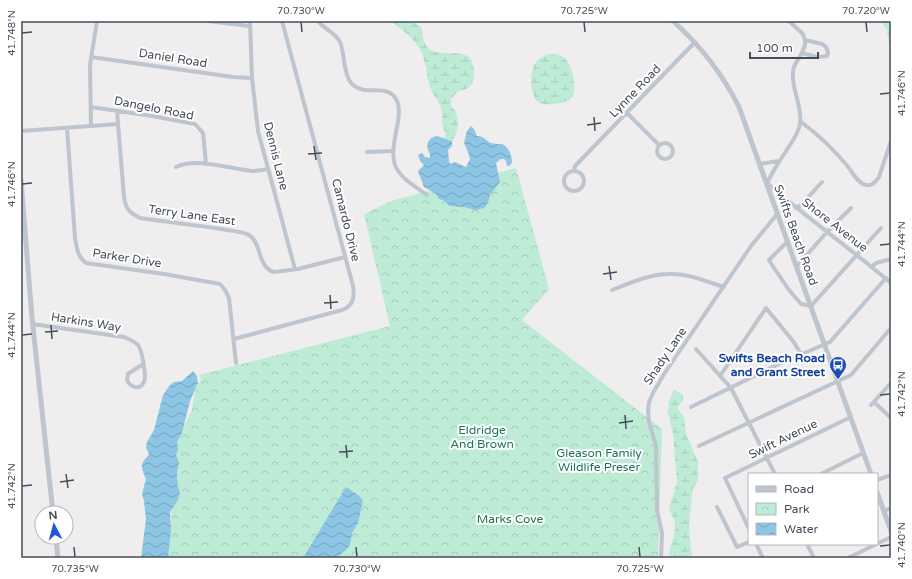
<svg xmlns="http://www.w3.org/2000/svg" width="912" height="579" font-family="'Varela Round',sans-serif">
<defs>
<pattern id="wetland-marsh" width="20" height="14" patternUnits="userSpaceOnUse"><rect width="20" height="14" fill="#bdebd5"/><path d="M1 5h8M5 5V1M11 12h8M15 12V8" fill="none" stroke="#a4cbb9"/></pattern>
<pattern id="park-crowns" width="20" height="18" patternUnits="userSpaceOnUse"><rect width="20" height="18" fill="#bdebd5"/><path d="M2 6a3 3 0 1 1 6 0M12 15a3 3 0 1 1 6 0" fill="none" stroke="#a4cbb9"/></pattern>
<pattern id="water-waves" width="16" height="10" patternUnits="userSpaceOnUse"><rect width="16" height="10" fill="#8dc6e5"/><path d="M0 5q4-4 8 0t8 0" fill="none" stroke="#75a3bd"/></pattern>
</defs>
<rect width="100%" height="100%" fill="#efeded"/>
<path fill="url(#wetland-marsh)" d="M391 21H412L422 28C422 75 472 34 474 70 474 75 474 81 471 85 468 89 465 89 460 91 456 92 454 96 451 99V106C461 115 459 131 452 141L444 138 446 133C441 126 443 120 442 112 441 103 433 96 430 87 427 79 427 71 425 63 421 43 406 33 391 21Z
M880 21H891V45L889 44 887 29Z
M548 54C554 54 559 54 563 57 572 63 578 88 572 97 568 102 561 103 555 104 549 105 542 105 537 101 529 92 529 69 538 60 541 57 545 56 548 54Z
M675 390 682 394 684 399 678 406 679 411 684 417 686 434 698 462V480L693 489 692 494 689 528 692 558H669C669 547 675 537 675 527 675 520 671 514 669 509L677 482 673 434 668 412 669 401 673 391Z"/>
<path fill="url(#park-crowns)" d="M516 168 549 289 522 320 662 429 658 558H167L171 524 174 452 179 437 192 410 195 391 201 379 199 375 390 326 364 214 391 201Z"/>
<path fill="url(#water-waves)" d="M471 126 474 129 477 136C484 136 486 141 491 143 495 144 498 144 501 144 509 146 512 156 512 163L509 166H507L506 161 504 159H501L496 163 500 182 490 195 488 203 484 208 476 210 464 207 450 206 443 200 439 199 436 194 424 187 418 171 424 165 420 161 418 155 422 153 425 157 430 158V154C425 146 427 138 437 136L452 141V146L448 150 449 162 451 164 455 162 466 167 470 159 468 152 464 143 467 131Z
M193 371 197 376 198 383 190 401 182 433 177 442 178 449 176 455 179 463 177 472V483L180 493 176 503 170 512 171 530 168 558H141L146 519 144 501 142 494 146 479C144 474 140 467 143 462 144 459 148 457 149 454L146 448 147 442 154 430 163 395 170 385 174 382 182 381Z
M346 487 358 495 363 500 358 523 352 533 350 545 346 550 336 558H303Z"/>
<g fill="none" stroke-linecap="round" stroke-linejoin="round">
<path stroke="#bec5ce" stroke-width="4" d="M208 21 249 26
M250 21 252 78 258 131 295 269
M318 21C324 29 335 32 340 42 345 54 343 76 353 85 367 97 388 82 397 101 400 107 399 115 398 122 389 166 390 170 427 195
M789 21 803 34 805 40 822 44 826 47 828 53 827 56 817 57 802 53C799 59 793 65 793 72 791 89 803 107 800 124 798 137 785 151 779 162 774 169 771 176 767 183 807 218 851 249 891 283
M802 53 805 45V40
M91 57 233 77 252 78
M91 107 152 116 195 124 203 133 206 164
M117 111 118 124
M627 113 659 145
M800 121C820 136 833 148 849 168 853 174 859 184 866 185 872 186 876 182 879 177L891 141
M91 126 90 65 97 21
M67 128 75 238C77 248 77 256 86 263L164 274 220 284 225 290 229 298 236 363
M21 131 118 124 124 197C126 210 129 212 140 218 167 222 195 225 222 229 230 231 242 231 249 235 262 243 257 267 274 272L298 269 345 257
M657 151a8 8 0 1 1 16 0a8 8 0 1 1-16 0Z
M367 152 392 151
M759 164 779 161
M176 167C197 157 230 169 252 171 258 171 263 170 268 169
M574 171 575 166 695 42
M564 181a10 10 0 1 1 20 0a10 10 0 1 1-20 0Z
M796 208 801 205 822 182
M788 241 769 260 770 262 789 290 801 304 811 306 881 228
M797 266 827 232 851 208
M871 267 876 263 891 259
M612 290C630 283 650 274 669 274 688 273 707 282 724 287
M32 324 124 337C129 339 134 341 138 345 142 351 147 376 144 382 139 391 130 387 127 380L128 374 143 364
M234 339 342 310C353 306 355 298 353 286L282 21
M696 349 731 388 775 474
M720 376 766 308 793 341 801 354
M874 402 891 418
M871 405 891 383
M691 407 781 363 830 342 886 278
M699 446 851 375 891 328
M821 474 863 453
M877 480 891 475
M717 507 737 547 749 542
M884 511 891 508
M749 529 725 478 851 417
M756 544 763 558
M807 544 814 558
M661 558 662 533 657 510 656 446 649 422 648 410 649 402 653 393 664 374 751 246 778 213
M848 558 891 537"/>
<path stroke="#bec5ce" stroke-width="5" d="M673 21C702 47 722 73 739 107L871 474
M21 180 32 318 53 513
M877 492 891 531
M56 537 58 558"/>
</g>
<path fill="none" stroke="#464d59" stroke-width="1.5" d="M301 22 302 32M584 22 585 32M866 22 867 32M22 33 32 32M880 94 890 93M594 117 595 131M587 125 601 123M314 146 316 160M308 154 322 153M22 184 32 183M880 245 890 244M609 266 611 280M603 274 617 272M330 295 331 309M324 303 338 302M51 325 52 339M45 332 58 331M22 335 32 334M880 395 890 394M625 415 626 429M619 423 633 421M346 445 347 458M339 452 353 451M66 474 68 488M60 482 74 480M22 486 32 485M880 546 890 545M74 547 75 557M356 547 357 557M639 547 640 557"/>
<defs>
<symbol id="bus-pin" viewBox="-11 -11 22 30"><path d="M0 17L-7.5 6A9.5 9.5 0 1 1 7.5 6Z" fill="#1a4fb4" stroke="#fff"/><path d="M-5-6H5V4H4V6H2V4H-2V6H-4V4H-5ZM-3.5-4V0h7V-4ZM-3.5 1.2v1.5H-2V1.2ZM2 1.2v1.5H3.5V1.2Z" fill="#fff"/></symbol>
</defs>
<g fill-rule="evenodd">
<use href="#bus-pin" x="828" y="355" width="20" height="27"/>
</g>
<g text-anchor="middle" stroke-width="4" stroke-linejoin="round" paint-order="stroke">
<g font-size="12" fill="#464d59" stroke="#fff">
<text transform="translate(173 58) rotate(9)" y="4">Daniel Road</text>
<text transform="translate(635 91) rotate(-46)" y="4">Lynne Road</text>
<text transform="translate(154 108) rotate(11)" y="4">Dangelo Road</text>
<text transform="translate(276 156) rotate(76)" y="4">Dennis Lane</text>
<text transform="translate(192 215) rotate(8)" y="4">Terry Lane East</text>
<text transform="translate(346 220) rotate(76)" y="4">Camardo Drive</text>
<text transform="translate(835 225) rotate(38)" y="4">Shore Avenue</text>
<text transform="translate(796 235) rotate(70)" y="4">Swifts Beach Road</text>
<text transform="translate(127 258) rotate(9)" y="4">Parker Drive</text>
<text transform="translate(86 322) rotate(9)" y="4">Harkins Way</text>
<text transform="translate(665 356) rotate(-56)" y="4">Shady Lane</text>
<text transform="translate(783 439) rotate(-26)" y="4">Swift Avenue</text>
</g>
<g font-size="12" font-weight="bold" fill="#164399" stroke="#fff" text-anchor="end">
<text x="825" y="362">Swifts Beach Road<tspan x="825" dy="14">and Grant Street</tspan></text>
</g>
<g font-size="12" fill="#1d7455" stroke="#fff">
<text x="482" y="434">Eldridge<tspan x="482" dy="14">And Brown</tspan></text>
<text x="599" y="457">Gleason Family<tspan x="599" dy="14">Wildlife Preser</tspan></text>
<text x="510" y="523">Marks Cove</text>
</g>
</g>
<rect width="912" height="579" fill="none" stroke="#ffffff" stroke-width="44"/>
<rect x="748" y="473" width="130" height="72" fill="#ffffff" stroke="#b5b8bd"/>
<rect x="756" y="486" width="20" height="6" fill="#bec5ce" stroke="#b5b8bd"/>
<text x="784" y="493" font-size="12" fill="#464d59">Road</text>
<rect x="756" y="503" width="20" height="12" fill="url(#park-crowns)" stroke="#b5b8bd"/>
<text x="784" y="513" font-size="12" fill="#464d59">Park</text>
<rect x="756" y="523" width="20" height="12" fill="url(#water-waves)" stroke="#b5b8bd"/>
<text x="784" y="533" font-size="12" fill="#464d59">Water</text>
<g transform="translate(54 525) rotate(354)"><circle r="19" fill="#ffffff" stroke="#b5b8bd"/>
<path d="M0-3L7 15L0 10L-7 15Z" fill="#2557d1"/>
<text y="-6" font-size="11" font-weight="bold" text-anchor="middle" fill="#464d59">N</text>
</g>
<path d="M750 52v6h68v-6" fill="none" stroke="#464d59" stroke-width="2"/>
<text x="756" y="52" font-size="12" fill="#464d59" stroke="#ffffff" stroke-width="3" paint-order="stroke">100 m</text>
<rect x="22" y="22" width="868" height="535" fill="none" stroke="#464d59" stroke-width="1.5"/>
<g font-size="10" text-anchor="middle" fill="#464d59">
<text x="301" y="14">70.730°W</text>
<text x="584" y="14">70.725°W</text>
<text x="866" y="14">70.720°W</text>
<text transform="translate(11 33) rotate(-90)" y="4">41.748°N</text>
<text transform="translate(901 93) rotate(-90)" y="4">41.746°N</text>
<text transform="translate(11 184) rotate(-90)" y="4">41.746°N</text>
<text transform="translate(901 244) rotate(-90)" y="4">41.744°N</text>
<text transform="translate(11 335) rotate(-90)" y="4">41.744°N</text>
<text transform="translate(901 394) rotate(-90)" y="4">41.742°N</text>
<text transform="translate(11 486) rotate(-90)" y="4">41.742°N</text>
<text transform="translate(901 545) rotate(-90)" y="4">41.740°N</text>
<text x="75" y="572">70.735°W</text>
<text x="357" y="572">70.730°W</text>
<text x="640" y="572">70.725°W</text>
</g>
</svg>
